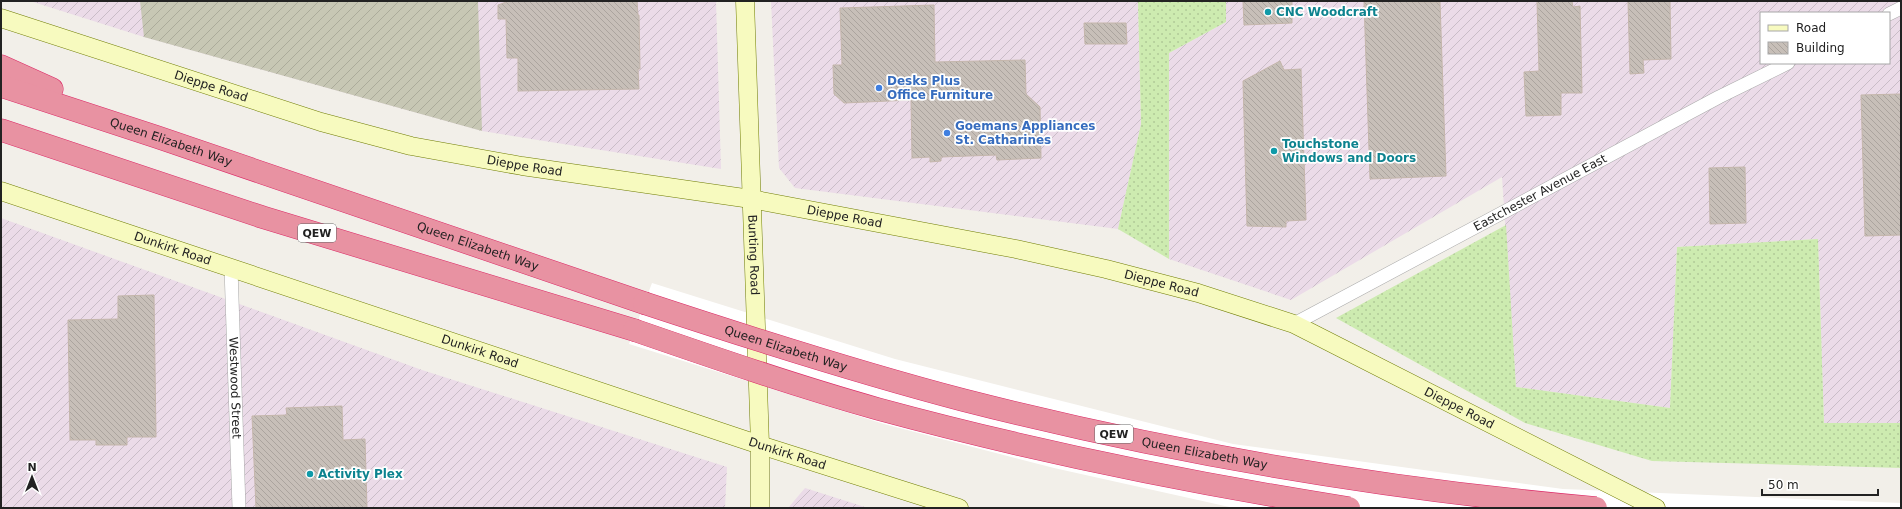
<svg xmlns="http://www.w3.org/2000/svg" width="1902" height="509" font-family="'DejaVu Sans',sans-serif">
<defs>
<pattern id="industrial-furrows" width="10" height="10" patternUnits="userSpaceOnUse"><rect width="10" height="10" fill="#ebdbe8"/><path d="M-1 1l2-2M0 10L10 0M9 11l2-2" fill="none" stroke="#c9bcc7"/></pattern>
<pattern id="construction-furrows" width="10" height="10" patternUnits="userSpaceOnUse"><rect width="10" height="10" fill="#c7c7b4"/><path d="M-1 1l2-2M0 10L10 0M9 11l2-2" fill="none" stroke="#abab9a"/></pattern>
<pattern id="grass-dots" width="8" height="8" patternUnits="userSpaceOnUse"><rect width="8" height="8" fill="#cdebb0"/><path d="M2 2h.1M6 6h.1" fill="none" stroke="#b0c997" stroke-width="1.8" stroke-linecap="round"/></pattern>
<pattern id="building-back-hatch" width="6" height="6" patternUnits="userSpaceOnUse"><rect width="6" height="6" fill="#c7bfb8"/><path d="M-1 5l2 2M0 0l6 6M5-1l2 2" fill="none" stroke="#aba49e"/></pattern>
</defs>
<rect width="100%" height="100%" fill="#f2efe9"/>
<path fill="url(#industrial-furrows)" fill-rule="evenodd" d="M30 1H716L721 169 482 131 144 37Z
M771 1H1138L1141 124 1118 229 795 188 779 168Z
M1226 1H1901V423H1824L1818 239 1677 247 1670 408 1516 387 1502 177 1291 300 1169 259V53L1226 22ZM1761 13H1889V63H1761Z
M1 218 422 370 727 467 725 508H1Z
M805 488 868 508H788Z"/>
<path fill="url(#construction-furrows)" d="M140 1H478L482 131 144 37Z"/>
<path fill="url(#grass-dots)" d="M1138 1H1226V22L1169 53V259L1118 229 1141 124Z
M1506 225 1516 387 1670 408 1677 247 1818 239 1824 423H1901V468L1652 461 1525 423 1336 318Z"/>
<path fill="#fff" d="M652 283 895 359 1233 444 1563 489 1901 503V508H1234L1054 468 884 424 629 344Z"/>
<path fill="url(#building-back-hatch)" stroke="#c4b6ab" d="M509 1H637L638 15H639L640 69H638L639 89 518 91V58H507L506 19H498V5Z
M1243 1H1292V23L1244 25Z
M1364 1 1440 2 1446 176 1370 179Z
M1537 1H1572L1573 7 1580 6 1582 93H1561V115L1526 116 1524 72 1539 71Z
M1628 1H1670L1671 59 1643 60 1644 73 1630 74Z
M934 5 935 62 1025 60 1026 94 1040 107 1041 158 997 160 996 155 941 157V161L930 162V157L912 158 911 100 844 103 834 94 833 65H842L840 8Z
M1084 23H1126L1127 44H1085Z
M1280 61 1284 70 1301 69 1306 220 1286 221V227L1247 226 1243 81Z
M1901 94V235L1865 236 1861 95Z
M1745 167 1746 223 1710 224 1709 168Z
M154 295 156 437H127V445H96V440H70L68 320 118 319V296Z
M342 406 343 440 365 439 367 508H256L252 416 287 415 286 408Z"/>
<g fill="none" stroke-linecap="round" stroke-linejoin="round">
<defs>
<g id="street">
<path d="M1889 14 1901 8"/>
<path id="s1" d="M231 268 239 508"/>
<path id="s2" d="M1294 324 1719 97 1788 63"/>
</g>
<g id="secondary">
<path id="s3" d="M745 1 760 445V508"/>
<path id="s4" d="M1 18 321 122 411 146 522 166 751 199 1016 249 1106 269 1198 293 1294 324 1656 508"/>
<path id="s5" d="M1 191 760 445 959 508"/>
</g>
<g id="highway">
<path d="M1 66 52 89"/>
<path id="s6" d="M1 86 157 137 644 303"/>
<path d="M1 130 262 217 634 330"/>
</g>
</defs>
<use href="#street" stroke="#a9a9a9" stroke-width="14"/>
<use href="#secondary" stroke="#707d05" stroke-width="19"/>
<use href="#highway" stroke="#dc2a67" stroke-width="23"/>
<use href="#street" stroke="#fff" stroke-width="13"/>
<use href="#secondary" stroke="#f7fabf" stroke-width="18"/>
<use href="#highway" stroke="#e892a2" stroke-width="22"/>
<defs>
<g id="highway-bridge">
<path id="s7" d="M644 303C750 338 856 372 963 400 1170 453 1383 489 1596 508"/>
<path d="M634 330C715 358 796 386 878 409 1033 451 1190 483 1349 508"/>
</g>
</defs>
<use href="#highway-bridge" stroke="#dc2a67" stroke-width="23" stroke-linecap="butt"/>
<use href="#highway-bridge" stroke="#e892a2" stroke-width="22"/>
</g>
<g fill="#0f9aa8" stroke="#fff" stroke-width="1.5">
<circle cx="1268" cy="12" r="4"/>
<circle cx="1274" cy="151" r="4"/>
<circle cx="310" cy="474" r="4"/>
</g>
<g fill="#3f7fe0" stroke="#fff" stroke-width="1.5">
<circle cx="879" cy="88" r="4"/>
<circle cx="947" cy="133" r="4"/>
</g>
<g text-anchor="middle" stroke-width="3.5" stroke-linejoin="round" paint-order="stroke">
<g fill="#fff" stroke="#646464" stroke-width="1">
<rect x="298" y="224" width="38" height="18" rx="3"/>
<rect x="1095" y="425" width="38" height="18" rx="3"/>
</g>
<g font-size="11" font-weight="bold" fill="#222">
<text x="317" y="237">QEW</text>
<text x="1114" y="438">QEW</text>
</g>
<g font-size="12" font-weight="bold" fill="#0d838f" stroke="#fff" text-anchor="start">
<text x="1276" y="16">CNC Woodcraft</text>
<text x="1282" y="148">Touchstone<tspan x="1282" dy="14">Windows and Doors</tspan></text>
<text x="318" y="478">Activity Plex</text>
</g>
<g font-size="12" font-weight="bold" fill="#366cbe" stroke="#fff" text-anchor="start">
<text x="887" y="85">Desks Plus<tspan x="887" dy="14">Office Furniture</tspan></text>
<text x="955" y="130">Goemans Appliances<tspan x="955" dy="14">St. Catharines</tspan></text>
</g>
<g font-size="12" fill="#222" stroke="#fff">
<text dy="4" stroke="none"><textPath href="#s4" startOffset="221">Dieppe Road</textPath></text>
<text dy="4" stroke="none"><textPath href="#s6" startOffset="179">Queen Elizabeth Way</textPath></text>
<text dy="4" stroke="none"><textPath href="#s4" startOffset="545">Dieppe Road</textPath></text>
<text dy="4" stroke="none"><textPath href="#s2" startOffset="279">Eastchester Avenue East</textPath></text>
<text dy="4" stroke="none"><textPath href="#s4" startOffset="869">Dieppe Road</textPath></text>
<text dy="4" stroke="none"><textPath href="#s6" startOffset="503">Queen Elizabeth Way</textPath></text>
<text dy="4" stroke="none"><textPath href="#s5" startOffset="181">Dunkirk Road</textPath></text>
<text dy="4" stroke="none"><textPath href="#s3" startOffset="254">Bunting Road</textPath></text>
<text dy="4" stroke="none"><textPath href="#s4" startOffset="1193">Dieppe Road</textPath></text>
<text dy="4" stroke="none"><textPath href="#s7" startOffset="149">Queen Elizabeth Way</textPath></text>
<text dy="4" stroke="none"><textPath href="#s5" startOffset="505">Dunkirk Road</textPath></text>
<text dy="4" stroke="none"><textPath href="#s1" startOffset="120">Westwood Street</textPath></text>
<text dy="4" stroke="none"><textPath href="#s4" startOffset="1517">Dieppe Road</textPath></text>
<text dy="4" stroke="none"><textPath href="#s7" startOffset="581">Queen Elizabeth Way</textPath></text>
<text dy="4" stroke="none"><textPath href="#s5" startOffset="829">Dunkirk Road</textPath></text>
</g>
</g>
<rect width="1902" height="509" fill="none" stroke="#222222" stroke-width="4"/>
<rect x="1760" y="12" width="130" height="52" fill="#ffffff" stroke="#a7a7a7"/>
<rect x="1768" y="25" width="20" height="6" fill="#f7fabf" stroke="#a7a7a7"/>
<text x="1796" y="32" font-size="12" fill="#222222">Road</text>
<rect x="1768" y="42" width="20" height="12" fill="url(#building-back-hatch)" stroke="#a7a7a7"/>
<text x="1796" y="52" font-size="12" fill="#222222">Building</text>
<g transform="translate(32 477)" stroke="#ffffff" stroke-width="3" paint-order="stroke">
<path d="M0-3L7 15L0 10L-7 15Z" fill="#222222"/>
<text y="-6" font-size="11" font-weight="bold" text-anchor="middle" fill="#222222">N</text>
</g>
<path d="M1762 489v6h116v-6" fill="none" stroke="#222222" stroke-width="2"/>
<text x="1768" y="489" font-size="12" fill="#222222" stroke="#ffffff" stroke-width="3" paint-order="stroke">50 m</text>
</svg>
